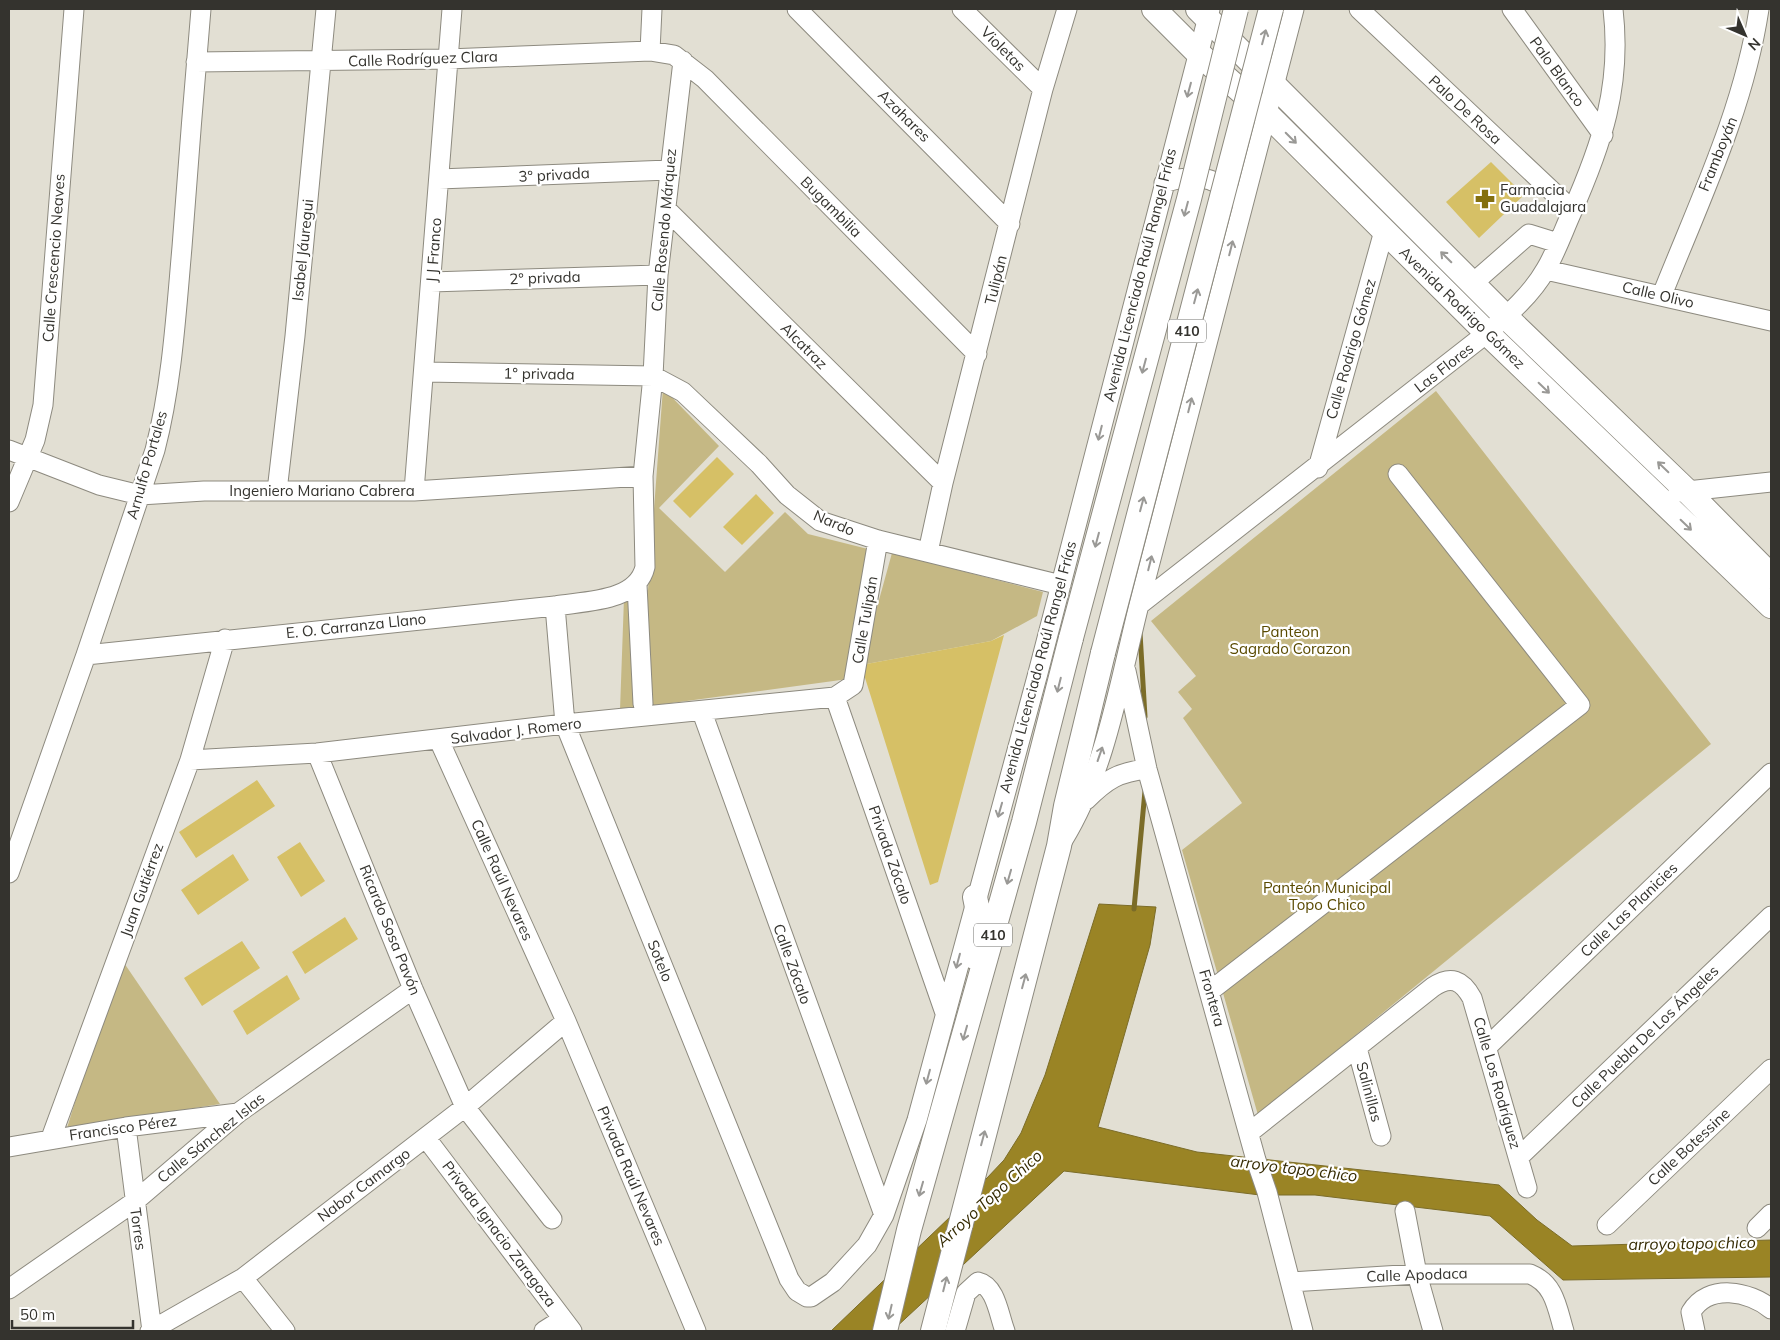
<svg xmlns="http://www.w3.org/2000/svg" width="1780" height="1340" font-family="Mulish,sans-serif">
<rect width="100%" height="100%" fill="#e2dfd3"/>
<path fill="#c5b884" d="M663 388 719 446 659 508 725 572 785 512 808 534 868 549 853 626 848 679 620 710 624 598 648 590Z
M1436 391 1711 744 1258 1115 1182 850 1242 803 1183 718 1192 709 1178 692 1196 676 1151 621Z
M892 553 1043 592 1037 616 991 641 861 665Z
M120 957 220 1104 67 1128Z"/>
<path fill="#9a8425" stroke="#7b6c28" d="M1099 904 1156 907 1150 945 1098 1127 1197 1152 1499 1185 1537 1220 1572 1246 1771 1240V1277L1563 1280 1490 1216 1315 1195H1260L1064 1171 892 1331H831L951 1216 1004 1160 1021 1133 1045 1075Z"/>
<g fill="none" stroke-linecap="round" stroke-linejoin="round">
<path stroke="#7b6c28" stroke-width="5" d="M1140 633 1145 717
M1134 909 1145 791"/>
</g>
<path fill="#d6c066" d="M1491 162 1524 195 1479 238 1446 202Z
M717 457 734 474 690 518 673 501Z
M756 494 774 513 742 545 723 527Z
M1004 635 938 882 930 885 861 665 991 641Z
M257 780 275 806 196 858 179 832Z
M300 842 325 881 301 897 277 857Z
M233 854 249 880 198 915 181 890Z
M345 917 358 939 305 974 292 952Z
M242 941 260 968 202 1006 184 978Z
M287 975 300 999 247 1035 233 1011Z"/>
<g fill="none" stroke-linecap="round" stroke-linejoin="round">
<defs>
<path id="minor" d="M797 9 1010 224
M962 9 1043 89
M1359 9 1572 210
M1512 9 1603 135
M650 51 652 9
M196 62 448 59 650 51 674 55 705 79 977 354
M439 179 669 170
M1164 183C1191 174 1213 174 1234 196
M666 209 943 483
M1546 270 1771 321
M431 282 658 275
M1472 284 1529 234 1558 243
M1662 295C1699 202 1744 109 1759 9
M425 372 653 376 683 392 759 464 787 495 820 521 878 540 1061 585
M9 450 99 485 140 495 204 491H414L643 476
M1318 468 1384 231
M277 491 295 336 326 9
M414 491 452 9
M1678 492 1771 482
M9 502 35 440 43 405 74 9
M928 552 943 483 1043 89 1067 9
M637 585 643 704
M1139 605 1487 333C1508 315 1532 294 1546 269 1556 252 1563 232 1571 214 1602 144 1622 86 1613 9
M555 606 565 724 789 1279 797 1291 807 1297H811L833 1282 867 1245 884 1215 917 1120 1038 673 1210 9
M86 655 555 606C585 601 637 602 645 567L643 476 653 376 658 275 683 61
M1126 671 1147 769 1256 1160 1267 1192 1303 1331
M835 697 945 1013
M702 712 884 1215
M439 740 566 1021 696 1331
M317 753 413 989 465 1107 552 1219
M190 760 317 753 565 724 835 697 853 685 878 540
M1086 800C1107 779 1119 772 1147 769
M1063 840C1106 770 1119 684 1139 605L1294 9
M9 873 86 655 155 450C172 384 176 315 182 247 188 168 194 88 201 9
M1210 991 1580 705 1398 474
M1487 1047 1771 773
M1357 1048 1381 1136
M126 1127 152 1331
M1250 1132 1433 987C1451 975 1462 980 1472 998L1527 1188
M51 1138 190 760 225 639
M426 1138 572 1331
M9 1147 126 1127 238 1113
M1519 1157 1771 916
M1405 1211 1417 1274 1433 1331
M1607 1225 1771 1069
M1757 1228 1771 1214
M243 1278 285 1331
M1291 1282 1417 1274H1530C1555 1284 1557 1308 1564 1331
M9 1289 134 1202 238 1113 413 989
M150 1331 243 1278 465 1107 566 1021
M544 1331 563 1319
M955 1331 966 1293 978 1282C996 1286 999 1316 1005 1331
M1695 1331 1691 1312C1708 1283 1750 1291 1771 1309"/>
<path id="major" d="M1154 9 1199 54 1267 114 1487 333 1771 606
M1198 9 1506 317 1687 491 1771 576
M974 957 979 917 975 897
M885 1331 909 1230 1024 822 1071 638
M933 1331 1059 846 1066 806 1103 653"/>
</defs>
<use href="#minor" stroke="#8d8a7f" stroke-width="21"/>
<use href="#major" stroke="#8d8a7f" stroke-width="26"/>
<use href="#minor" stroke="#fff" stroke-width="19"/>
<use href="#major" stroke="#fff" stroke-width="24"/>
<defs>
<path id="major-bridge" d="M1071 638 1189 199 1236 9
M1103 653 1271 9"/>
</defs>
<use href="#major-bridge" stroke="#8d8a7f" stroke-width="26" stroke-linecap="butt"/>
<use href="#major-bridge" stroke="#fff" stroke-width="24"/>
</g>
<defs><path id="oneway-shaft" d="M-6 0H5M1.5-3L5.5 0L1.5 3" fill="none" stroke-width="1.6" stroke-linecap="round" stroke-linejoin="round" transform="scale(1.25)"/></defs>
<g stroke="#9a9996">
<use href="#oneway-shaft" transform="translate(1264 37) rotate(-75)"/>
<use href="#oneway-shaft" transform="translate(1189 90) rotate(105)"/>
<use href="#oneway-shaft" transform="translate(1291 138) rotate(45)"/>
<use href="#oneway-shaft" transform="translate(1186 209) rotate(105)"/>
<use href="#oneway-shaft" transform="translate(1231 248) rotate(-76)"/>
<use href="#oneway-shaft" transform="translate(1446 257) rotate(-135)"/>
<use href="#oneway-shaft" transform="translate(1196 296) rotate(-75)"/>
<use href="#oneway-shaft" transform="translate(1144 366) rotate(105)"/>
<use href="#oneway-shaft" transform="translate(1544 388) rotate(44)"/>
<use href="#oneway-shaft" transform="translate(1190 405) rotate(-76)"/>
<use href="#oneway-shaft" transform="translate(1100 433) rotate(104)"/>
<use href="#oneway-shaft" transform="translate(1663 467) rotate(-136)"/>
<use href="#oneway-shaft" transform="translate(1142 504) rotate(-75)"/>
<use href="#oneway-shaft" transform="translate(1686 525) rotate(44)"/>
<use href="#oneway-shaft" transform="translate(1097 540) rotate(105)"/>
<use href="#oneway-shaft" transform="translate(1150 563) rotate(-76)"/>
<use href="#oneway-shaft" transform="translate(1059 685) rotate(104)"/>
<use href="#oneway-shaft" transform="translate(1100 754) rotate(-71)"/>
<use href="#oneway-shaft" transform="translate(1000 810) rotate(106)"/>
<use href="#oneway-shaft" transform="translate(1009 877) rotate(106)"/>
<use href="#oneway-shaft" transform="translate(958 961) rotate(105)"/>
<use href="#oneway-shaft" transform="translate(1024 981) rotate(-75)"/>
<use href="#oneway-shaft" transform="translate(965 1033) rotate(106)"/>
<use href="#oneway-shaft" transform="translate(928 1077) rotate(105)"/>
<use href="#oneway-shaft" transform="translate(983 1138) rotate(-75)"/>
<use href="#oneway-shaft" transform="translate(921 1189) rotate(106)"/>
<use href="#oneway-shaft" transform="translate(945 1284) rotate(-76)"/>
<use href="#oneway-shaft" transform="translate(890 1312) rotate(103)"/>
</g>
<defs>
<symbol id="pharmacy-bare" viewBox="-9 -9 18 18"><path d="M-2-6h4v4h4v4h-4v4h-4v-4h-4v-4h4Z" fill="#847010" stroke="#fff" stroke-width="2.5" paint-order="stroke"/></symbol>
</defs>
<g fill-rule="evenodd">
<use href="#pharmacy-bare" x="1471" y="185" width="28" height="28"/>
</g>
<g text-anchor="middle" stroke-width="4.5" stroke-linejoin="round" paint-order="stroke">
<g fill="#fff" stroke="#71706d" stroke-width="1">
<rect x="1168" y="319.5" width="38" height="23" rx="4"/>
<rect x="974" y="923.5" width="38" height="23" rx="4"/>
</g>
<g font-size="14" font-weight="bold" fill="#34332e">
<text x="1187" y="336">410</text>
<text x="993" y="940">410</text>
</g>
<g font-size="15" fill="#34332e" stroke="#fff">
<text transform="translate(1003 49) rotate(45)" y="5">Violetas</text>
<text transform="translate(423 59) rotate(-2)" y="5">Calle Rodríguez Clara</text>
<text transform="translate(1557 72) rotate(54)" y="5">Palo Blanco</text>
<text transform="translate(1465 110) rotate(43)" y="5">Palo De Rosa</text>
<text transform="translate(904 116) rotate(45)" y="5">Azahares</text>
<text transform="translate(1718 154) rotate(-68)" y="5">Framboyán</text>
<text transform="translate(554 175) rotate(-3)" y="5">3° privada</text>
<text transform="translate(831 207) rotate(45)" y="5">Bugambilia</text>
<text transform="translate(664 230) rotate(-85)" y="5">Calle Rosendo Márquez</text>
<text transform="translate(303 250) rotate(-84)" y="5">Isabel Jáuregui</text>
<text transform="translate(434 250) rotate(-86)" y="5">J J Franco</text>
<text transform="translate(54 258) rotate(-86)" y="5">Calle Crescencio Neaves</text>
<text transform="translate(1140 275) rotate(-76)" y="5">Avenida Licenciado Raúl Rangel Frías</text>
<text transform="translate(545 278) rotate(-2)" y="5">2° privada</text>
<text transform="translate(996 280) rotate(-76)" y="5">Tulipán</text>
<text transform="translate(1658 295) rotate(13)" y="5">Calle Olivo</text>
<text transform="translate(1462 308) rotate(44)" y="5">Avenida Rodrigo Gómez</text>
<text transform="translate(804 346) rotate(45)" y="5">Alcatraz</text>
<text transform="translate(1351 349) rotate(-74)" y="5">Calle Rodrigo Gómez</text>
<text transform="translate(1444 368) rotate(-38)" y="5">Las Flores</text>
<text transform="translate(539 374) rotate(1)" y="5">1° privada</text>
<text transform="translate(147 465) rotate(-74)" y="5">Arnulfo Portales</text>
<text x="322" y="496">Ingeniero Mariano Cabrera</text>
<text transform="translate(834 523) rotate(23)" y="5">Nardo</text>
<text transform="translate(865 620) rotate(-80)" y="5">Calle Tulipán</text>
<text transform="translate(356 626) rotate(-6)" y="5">E. O. Carranza Llano</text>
<text transform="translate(1038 667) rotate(-75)" y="5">Avenida Licenciado Raúl Rangel Frías</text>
<text transform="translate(516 731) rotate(-7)" y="5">Salvador J. Romero</text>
<text transform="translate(890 855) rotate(71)" y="5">Privada Zócalo</text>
<text transform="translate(502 880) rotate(66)" y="5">Calle Raúl Nevares</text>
<text transform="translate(142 890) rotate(-70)" y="5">Juan Gutiérrez</text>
<text transform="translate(1629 910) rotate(-44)" y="5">Calle Las Planicies</text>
<text transform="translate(390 930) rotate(68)" y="5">Ricardo Sosa Pavón</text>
<text transform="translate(660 961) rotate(68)" y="5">Sotelo</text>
<text transform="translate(792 964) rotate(70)" y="5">Calle Zócalo</text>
<text transform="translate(1212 998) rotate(74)" y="5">Frontera</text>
<text transform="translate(1645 1037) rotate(-44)" y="5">Calle Puebla De Los Ángeles</text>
<text transform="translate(1497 1083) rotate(74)" y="5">Calle Los Rodríguez</text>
<text transform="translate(1369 1092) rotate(75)" y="5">Salinillas</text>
<text transform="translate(123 1128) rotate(-8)" y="5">Francisco Pérez</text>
<text transform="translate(211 1138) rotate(-39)" y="5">Calle Sánchez Islas</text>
<text transform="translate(1689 1147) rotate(-43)" y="5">Calle Botessine</text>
<text transform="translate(631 1176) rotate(67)" y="5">Privada Raúl Nevares</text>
<text transform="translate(364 1185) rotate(-37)" y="5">Nabor Camargo</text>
<text transform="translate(138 1229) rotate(82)" y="5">Torres</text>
<text transform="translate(499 1234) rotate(53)" y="5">Privada Ignacio Zaragoza</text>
<text transform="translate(1417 1275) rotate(-2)" y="5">Calle Apodaca</text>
</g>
<g font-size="15" fill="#34332e" stroke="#fff" text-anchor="start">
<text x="1500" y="195">Farmacia<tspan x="1500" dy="17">Guadalajara</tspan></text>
</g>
<g font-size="15" fill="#5a4a00" stroke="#fff">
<text x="1290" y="637">Panteon<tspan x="1290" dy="17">Sagrado Corazon</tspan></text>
<text x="1327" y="893">Panteón Municipal<tspan x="1327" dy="17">Topo Chico</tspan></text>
</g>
<g font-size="16" font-style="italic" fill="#352b03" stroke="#fff">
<text transform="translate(1294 1168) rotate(7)" y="6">arroyo topo chico</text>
<text transform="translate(989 1198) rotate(-42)" y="6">Arroyo Topo Chico</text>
<text transform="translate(1692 1243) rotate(-1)" y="6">arroyo topo chico</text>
</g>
</g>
<rect width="1780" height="1340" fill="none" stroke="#34332e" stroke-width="20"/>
<g transform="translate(1745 35) rotate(135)" stroke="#ffffff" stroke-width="4" paint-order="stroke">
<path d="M0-4L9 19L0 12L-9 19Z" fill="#34332e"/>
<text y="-8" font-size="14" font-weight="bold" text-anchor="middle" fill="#34332e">N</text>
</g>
<path d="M12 1320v8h121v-8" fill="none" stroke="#34332e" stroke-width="2.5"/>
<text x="20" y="1320" font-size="15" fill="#34332e" stroke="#ffffff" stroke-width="4" paint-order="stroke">50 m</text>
</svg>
